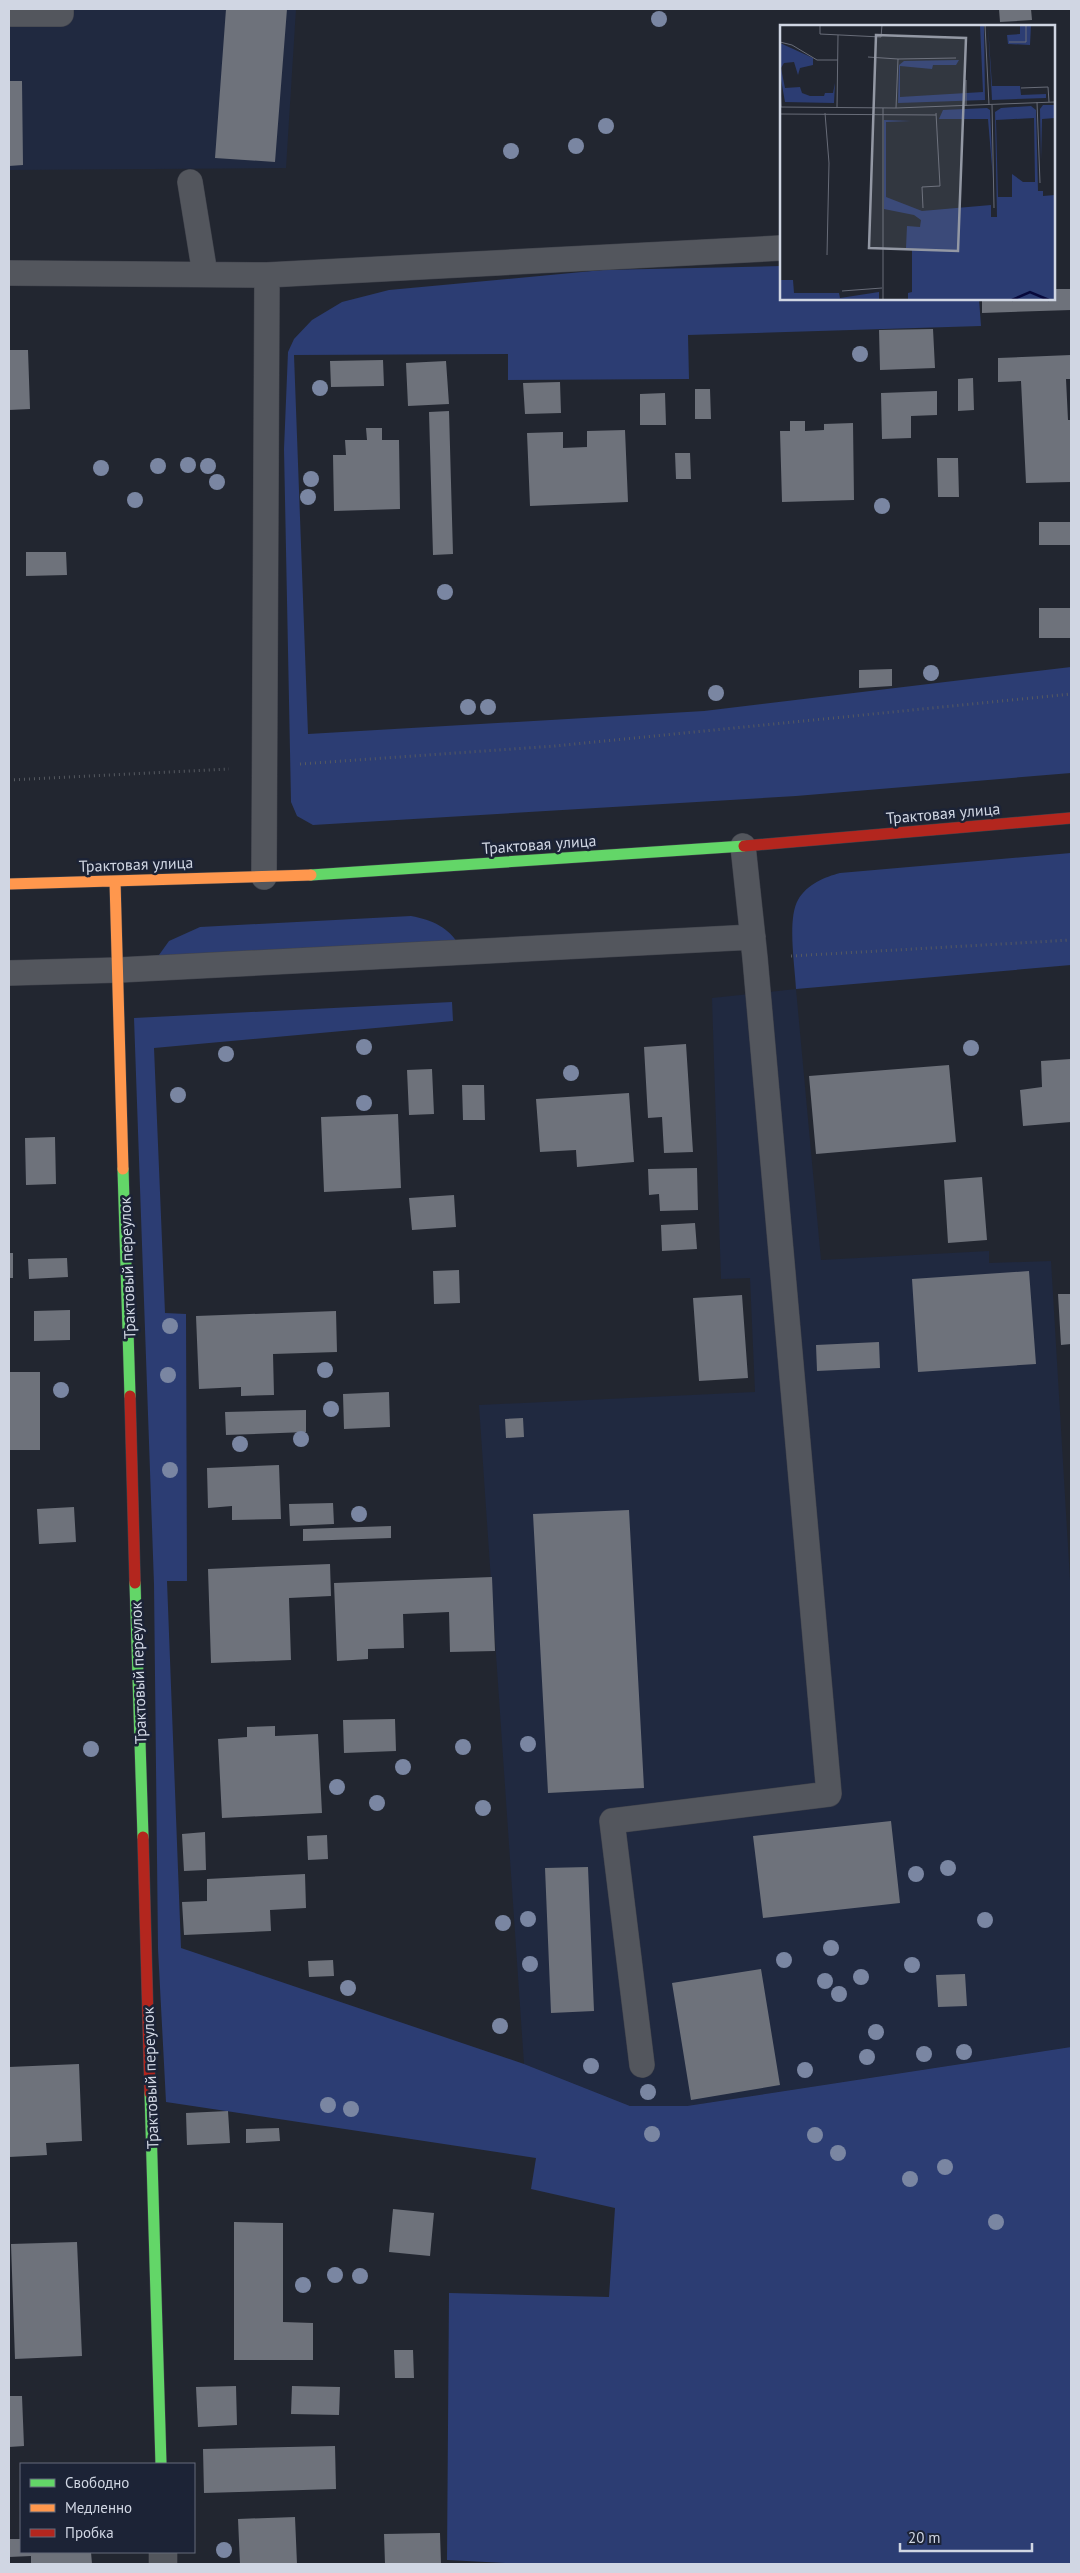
<svg xmlns="http://www.w3.org/2000/svg" width="1080" height="2573" font-family="'PT Sans',sans-serif">
<rect width="100%" height="100%" fill="#222630"/>
<path fill="#202940" d="M9 9H296L286 168 9 170Z
M796 989 821 1260 989 1251V1263L1051 1261 1071 1597V2047L687 2106H630L524 2064 479 1405 755 1392 750 1278 721 1279 712 998Z"/>
<path fill="#2c3d73" d="M781 266V299H979L981 326 688 335 689 379 508 380V354L294 355 308 734 704 711 1071 667V773L796 796 313 825 297 816 291 802 284 449 288 352 294 339 312 320 342 302 389 290 603 270Z
M1071 853V965L796 989C795 967 787 919 798 900 807 884 825 877 840 873Z
M411 916C433 920 448 927 460 946L154 962 169 941 200 927Z
M452 1002 453 1021 154 1048 165 1313 186 1314 187 1581H167L181 1948 524 2064 630 2106H687L1071 2047V2564H525L447 2560 449 2293 609 2297 615 2208 531 2189 536 2158 166 2102 158 1949 154 1584 134 1018Z"/>
<path fill="#6e727b" d="M226 9H287L275 162 215 158Z
M999 9H1031L1032 20 1000 22Z
M9 81H22L23 165 9 166Z
M1054 289H1071V310L982 313V299H1054Z
M933 329 935 368 880 370 879 330Z
M9 350H28L30 409 9 410Z
M1071 355V379H1066L1068 420H1071V482L1026 483 1021 381 998 382V358Z
M383 360 384 386 331 387 330 361Z
M446 361 449 404 408 406 406 363Z
M973 378 974 410 958 411V379Z
M560 382 561 413 525 414 523 383Z
M695 389H710L711 419H695Z
M937 391V415L911 416V438L882 439 881 393Z
M665 393 666 425H640V394Z
M449 411 453 554 433 555 429 412Z
M790 421H805V431L824 430V424L853 423 854 500 782 502 780 431H790Z
M366 428H382V440H399L400 509 334 511 333 455H346L345 440H367Z
M625 430 628 502 530 506 527 433 563 432V448L587 447V431Z
M675 453H690L691 479H676Z
M937 458H958L959 497H938Z
M1039 522H1071V545H1039Z
M26 552H66L67 575 26 576Z
M1039 608H1071V638H1039Z
M892 669V686L859 688V670Z
M686 1044 693 1152 664 1153 662 1117 648 1118 644 1047Z
M1071 1059V1122L1023 1126 1020 1090 1042 1087 1041 1061Z
M949 1065 956 1142 816 1154 809 1076Z
M432 1069 434 1114 409 1115 407 1070Z
M462 1085H484L485 1120H463Z
M629 1093 634 1162 577 1167 576 1150 540 1152 536 1099Z
M398 1114 401 1188 324 1192 321 1117Z
M55 1137 56 1184 26 1185 25 1138Z
M697 1168 698 1210 660 1211 659 1194 649 1195 648 1169Z
M982 1177 987 1240 948 1243 944 1180Z
M454 1195 456 1227 412 1230 409 1198Z
M695 1223 697 1249 662 1251 661 1225Z
M9 1253H13V1278H9Z
M67 1258 68 1277 29 1279 28 1259Z
M459 1270 460 1303 434 1304 433 1271Z
M1029 1271 1036 1364 918 1372 912 1279Z
M1058 1294H1071V1344L1061 1345Z
M742 1295 748 1378 699 1381 693 1298Z
M70 1310V1340L34 1341V1311Z
M336 1311 337 1352 273 1354 274 1395 241 1396V1387L199 1389 196 1316Z
M879 1342 880 1368 817 1371 816 1345Z
M9 1372H40V1450H9Z
M389 1392 390 1427 344 1429 343 1394Z
M306 1410V1432L226 1435 225 1412Z
M523 1418 524 1437 506 1438 505 1419Z
M279 1465 281 1519 232 1520V1506L208 1508 207 1468Z
M333 1503 334 1524 290 1526 289 1504Z
M74 1507 76 1542 39 1544 37 1509Z
M629 1510 644 1788 548 1793 533 1514Z
M391 1526V1538L303 1541V1529Z
M330 1564 331 1596 289 1598 291 1660 211 1663 208 1569Z
M492 1577 495 1651 450 1652 449 1612 403 1614 404 1648 368 1649V1659L337 1661 334 1583Z
M395 1719 396 1751 344 1753 343 1720Z
M275 1726V1736L318 1734 322 1813 222 1818 218 1739 247 1737V1727Z
M891 1821 900 1903 763 1918 753 1836Z
M205 1832 206 1870 184 1871 182 1834Z
M327 1835 328 1859 308 1860 307 1836Z
M588 1867 594 2011 551 2013 545 1868Z
M305 1874 306 1908 270 1910 271 1931 184 1935 182 1902 207 1901V1879Z
M333 1960 334 1976 309 1977 308 1961Z
M761 1969 780 2085 691 2100 672 1983Z
M965 1974 967 2006 938 2007 936 1975Z
M79 2064 82 2141 46 2143 47 2155 9 2157V2067Z
M228 2111 230 2143 187 2145 186 2113Z
M279 2128 280 2141 246 2143V2129Z
M393 2209 434 2213 430 2256 389 2252Z
M234 2222 283 2223V2322L313 2323V2360H234Z
M77 2242 82 2356 15 2359 11 2244Z
M394 2350H413L414 2378H395Z
M236 2386 237 2425 198 2427 196 2387Z
M292 2386 340 2387 339 2415 291 2414Z
M9 2396H22L24 2446 9 2447Z
M335 2446 336 2489 204 2493 203 2449Z
M295 2517 297 2564H240L238 2519Z
M440 2533 441 2564H385L384 2534Z
M9 2539H21V2552H91L92 2564H31V2556L9 2557Z"/>
<g fill="none" stroke-linecap="round" stroke-linejoin="round">
<defs>
<path id="lane" d="M9 14H61V9
M190 182 205 274
M9 273 267 275
M264 877 267 275 781 248
M9 973 119 970 753 937
M642 2065 612 1821 829 1794 755 958 743 846"/>
<path id="street" d="M163 2552V2564"/>
<path id="fast" d="M311 875 744 846
M123 1169 130 1396
M135 1583 143 1837
M150 2093 161 2464"/>
<path id="slow" d="M115 881 123 1169
M9 884 311 875"/>
<path id="jam" d="M744 846 1071 818
M130 1396 135 1583
M143 1837 150 2093"/>
</defs>
<use href="#lane" stroke="#40434c" stroke-width="26"/>
<use href="#street" stroke="#40434c" stroke-width="29"/>
<use href="#fast" stroke="#40434c" stroke-width="12"/>
<use href="#slow" stroke="#40434c" stroke-width="12"/>
<use href="#jam" stroke="#40434c" stroke-width="12"/>
<path stroke="#565a61" stroke-width="3" stroke-dasharray="1 4" stroke-linecap="butt" d="M300 764 555 746 1071 694
M9 780 229 769
M791 956 1071 940"/>
<use href="#lane" stroke="#53565d" stroke-width="25"/>
<use href="#street" stroke="#53565d" stroke-width="28"/>
<use href="#fast" stroke="#63d668" stroke-width="11"/>
<use href="#slow" stroke="#ff974d" stroke-width="11"/>
<use href="#jam" stroke="#b3261e" stroke-width="11"/>
</g>
<g fill="#7a86a2">
<circle cx="659" cy="19" r="8"/>
<circle cx="606" cy="126" r="8"/>
<circle cx="576" cy="146" r="8"/>
<circle cx="511" cy="151" r="8"/>
<circle cx="860" cy="354" r="8"/>
<circle cx="320" cy="388" r="8"/>
<circle cx="188" cy="465" r="8"/>
<circle cx="158" cy="466" r="8"/>
<circle cx="208" cy="466" r="8"/>
<circle cx="101" cy="468" r="8"/>
<circle cx="311" cy="479" r="8"/>
<circle cx="217" cy="482" r="8"/>
<circle cx="308" cy="497" r="8"/>
<circle cx="135" cy="500" r="8"/>
<circle cx="882" cy="506" r="8"/>
<circle cx="445" cy="592" r="8"/>
<circle cx="931" cy="673" r="8"/>
<circle cx="716" cy="693" r="8"/>
<circle cx="468" cy="707" r="8"/>
<circle cx="488" cy="707" r="8"/>
<circle cx="364" cy="1047" r="8"/>
<circle cx="971" cy="1048" r="8"/>
<circle cx="226" cy="1054" r="8"/>
<circle cx="571" cy="1073" r="8"/>
<circle cx="178" cy="1095" r="8"/>
<circle cx="364" cy="1103" r="8"/>
<circle cx="170" cy="1326" r="8"/>
<circle cx="325" cy="1370" r="8"/>
<circle cx="168" cy="1375" r="8"/>
<circle cx="61" cy="1390" r="8"/>
<circle cx="331" cy="1409" r="8"/>
<circle cx="301" cy="1439" r="8"/>
<circle cx="240" cy="1444" r="8"/>
<circle cx="170" cy="1470" r="8"/>
<circle cx="359" cy="1514" r="8"/>
<circle cx="528" cy="1744" r="8"/>
<circle cx="463" cy="1747" r="8"/>
<circle cx="91" cy="1749" r="8"/>
<circle cx="403" cy="1767" r="8"/>
<circle cx="337" cy="1787" r="8"/>
<circle cx="377" cy="1803" r="8"/>
<circle cx="483" cy="1808" r="8"/>
<circle cx="948" cy="1868" r="8"/>
<circle cx="916" cy="1874" r="8"/>
<circle cx="528" cy="1919" r="8"/>
<circle cx="985" cy="1920" r="8"/>
<circle cx="503" cy="1923" r="8"/>
<circle cx="831" cy="1948" r="8"/>
<circle cx="784" cy="1960" r="8"/>
<circle cx="530" cy="1964" r="8"/>
<circle cx="912" cy="1965" r="8"/>
<circle cx="861" cy="1977" r="8"/>
<circle cx="825" cy="1981" r="8"/>
<circle cx="348" cy="1988" r="8"/>
<circle cx="839" cy="1994" r="8"/>
<circle cx="500" cy="2026" r="8"/>
<circle cx="876" cy="2032" r="8"/>
<circle cx="964" cy="2052" r="8"/>
<circle cx="924" cy="2054" r="8"/>
<circle cx="867" cy="2057" r="8"/>
<circle cx="591" cy="2066" r="8"/>
<circle cx="805" cy="2070" r="8"/>
<circle cx="648" cy="2092" r="8"/>
<circle cx="328" cy="2105" r="8"/>
<circle cx="351" cy="2109" r="8"/>
<circle cx="652" cy="2134" r="8"/>
<circle cx="815" cy="2135" r="8"/>
<circle cx="838" cy="2153" r="8"/>
<circle cx="945" cy="2167" r="8"/>
<circle cx="910" cy="2179" r="8"/>
<circle cx="996" cy="2222" r="8"/>
<circle cx="335" cy="2275" r="8"/>
<circle cx="360" cy="2276" r="8"/>
<circle cx="303" cy="2285" r="8"/>
<circle cx="224" cy="2550" r="8"/>
</g>
<g text-anchor="middle" stroke-width="5" stroke-linejoin="round" paint-order="stroke">
<g font-size="16" fill="#d0d6e3" stroke="#1c2336">
<text transform="translate(943 813) rotate(-5)" y="6">Трактовая улица</text>
<text transform="translate(539 844) rotate(-4)" y="6">Трактовая улица</text>
<text transform="translate(136 864) rotate(-2)" y="6">Трактовая улица</text>
<text transform="translate(127 1268) rotate(-92)" y="6">Трактовый переулок</text>
<text transform="translate(138 1673) rotate(-92)" y="6">Трактовый переулок</text>
<text transform="translate(150 2078) rotate(-92)" y="6">Трактовый переулок</text>
</g>
</g>
<g transform="translate(780 25)">
<rect width="275" height="275" fill="#222630"/>
<path d="M200 0H204L205 75 118 78 119 40 124 36 179 35 176 40H153L152 44 120 41V72L203 67ZM208 0 212 61H240L241 70 266 69V73L212 75ZM240 0H251L250 20 228 19 227 10 240 9ZM0 18 33 33V40L20 43 18 50 14 37 4 38 1 43 5 63 20 62 22 68 30 71H44L45 68H53L55 58 54 78 5 77 0 49ZM263 80H275V93L262 94 261 135 260 84ZM251 81 256 85 258 166H263V171L275 170V275H128V268L132 267V224L126 223 127 201 140 202 141 195 134 190 104 184V95L131 96 106 97V172L142 186 211 180V192H217L215 87 221 83ZM254 93 255 157H243L232 149V172H218L216 95ZM207 83 210 85 213 154 208 94H159L163 85ZM0 255H13L14 268H59L60 273 99 267V275H0Z" fill="#2c3d73" fill-rule="evenodd"/>
<path fill="none" stroke="#06083b" stroke-width="2.5" d="M232 275 250 267 269 275"/>
<path fill="none" stroke="#686c78" stroke-width="1" d="M40 0V9L101 12 102 0M205 0 209 80M0 17 12 20 37 35H58M229 17H246V0M88 32 118 34M186 55V81M0 59 1 82M241 63 268 62 269 77M257 77 260 158M212 80 214 183M0 82 116 83 275 77M57 83 58 10M116 83 118 34 176 33M45 88 49 138 47 230M0 89 156 90M143 183 142 162 160 161 156 88M62 266 102 263M103 275V83"/>
<path fill="#9398a4" fill-opacity="0.15" stroke="#9398a4" stroke-width="2.5" d="M96 10 186 13 178 226 89 223Z"/>
<rect width="275" height="275" fill="none" stroke="#d0d6e3" stroke-width="2.5"/>
</g>
<rect width="1080" height="2573" fill="none" stroke="#d0d6e3" stroke-width="20"/>
<rect x="20" y="2463" width="175" height="90" fill="#1c2336" stroke="#646b7b"/>
<rect x="30" y="2479" width="25" height="8" fill="#63d668" stroke="#646b7b"/>
<text x="65" y="2488" font-size="15" fill="#d0d6e3">Свободно</text>
<rect x="30" y="2504" width="25" height="8" fill="#ff974d" stroke="#646b7b"/>
<text x="65" y="2513" font-size="15" fill="#d0d6e3">Медленно</text>
<rect x="30" y="2529" width="25" height="8" fill="#b3261e" stroke="#646b7b"/>
<text x="65" y="2538" font-size="15" fill="#d0d6e3">Пробка</text>
<path d="M900 2543v8h132v-8" fill="none" stroke="#d0d6e3" stroke-width="2.5"/>
<text x="908" y="2543" font-size="15" fill="#d0d6e3" stroke="#1c2336" stroke-width="4" paint-order="stroke">20 m</text>
</svg>
